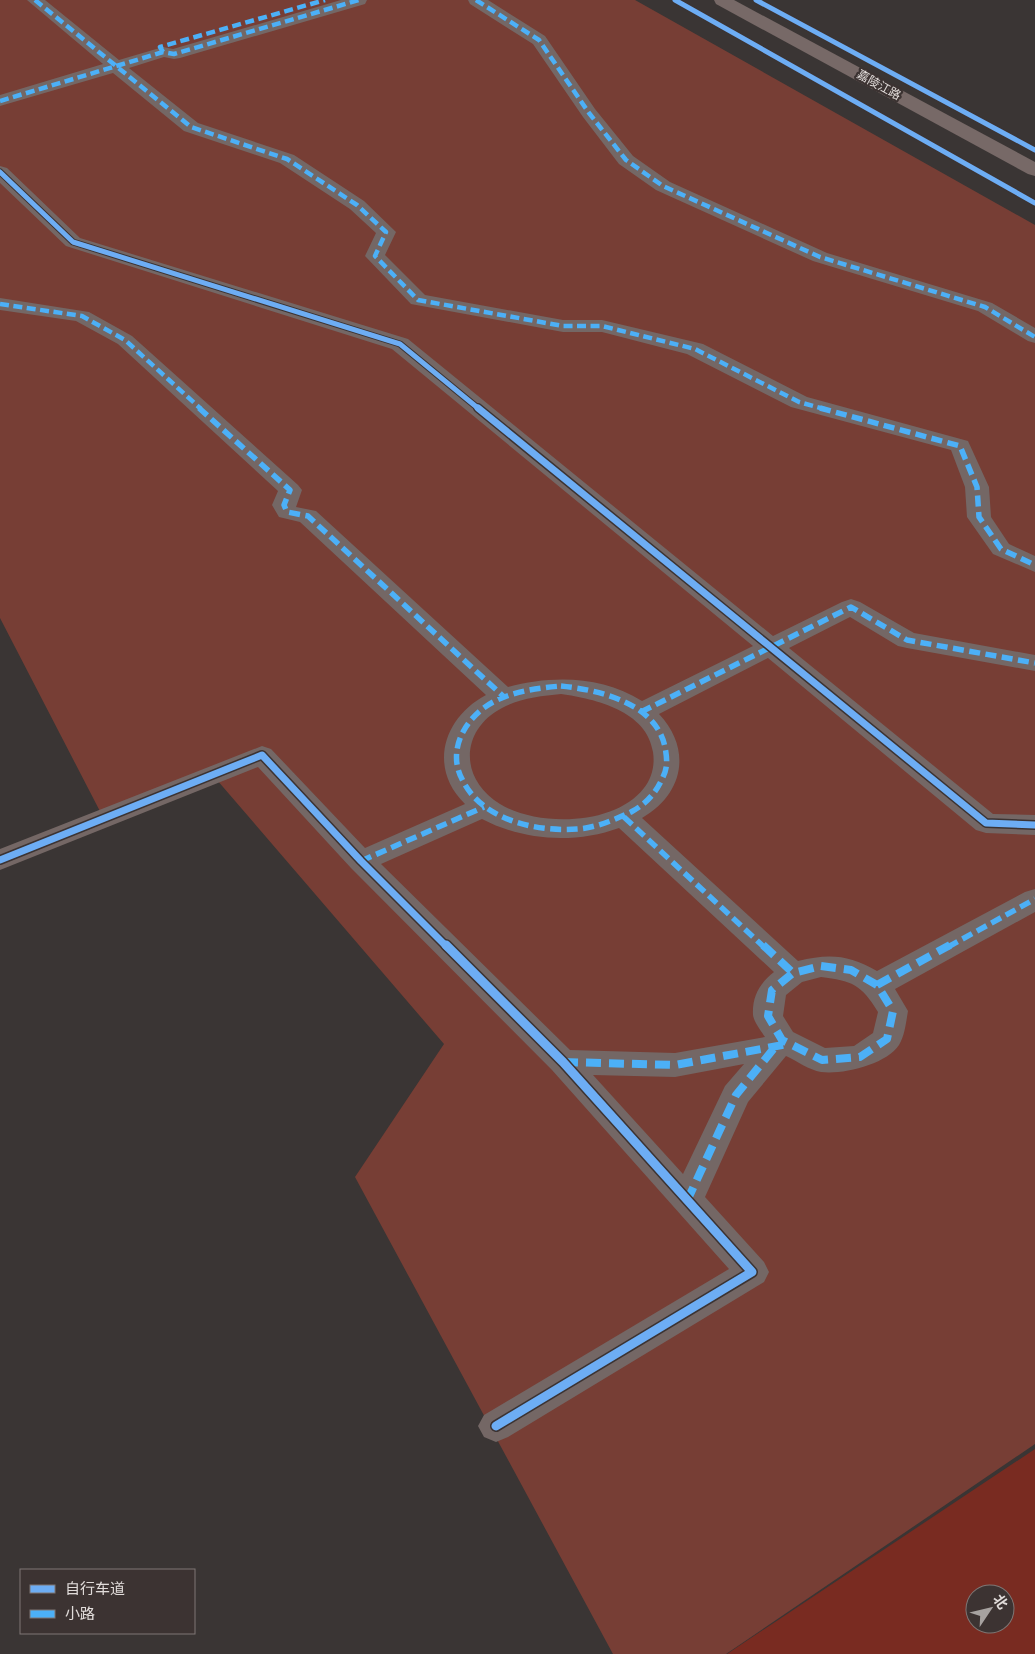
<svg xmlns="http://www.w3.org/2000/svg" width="1035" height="1654" font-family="'Public Sans','Noto Sans SC',sans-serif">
<rect width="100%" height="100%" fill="#3a3534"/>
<path fill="#773e35" d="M0 0H635L1035 225V1444L726 1654H613L355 1177 444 1044 217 780 104 819 0 618Z"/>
<path fill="#792b21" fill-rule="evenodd" d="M1035 1449V1654H727ZM975 1594H1005V1624H975Z"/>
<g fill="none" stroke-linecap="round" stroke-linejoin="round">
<path fill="#746765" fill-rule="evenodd" d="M27 0H45L119 60 163 47 173 49 341 0H367L365 4 180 58 174 59 164 57 129 68 198 123 294 155 364 201 396 232 385 255 425 295 563 320H602L703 344 807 397 968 441 989 487 991 517 1009 544 1035 556V572L993 554 967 517 965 487 951 450 791 407 687 354 602 332H563L411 304 365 256 376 233 350 209 280 163 184 131 113 73 0 106V95L103 64Z
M468 0H488L545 36 595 109 633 156 670 182 827 253 992 303 1035 328V343L1028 341 978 311 813 261 656 190 619 164 583 117 533 44 470 4Z
M0 166 7 168 80 238 408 339 773 636 842 602 851 599 860 602 914 633 1035 655V671L907 648 898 646 850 617 789 648 993 814 1035 815V835L986 833 976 830 768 658 659 714C692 749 684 794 642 818L798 961C830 953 849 955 877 971L1025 892 1035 889V912L895 989 908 1011C906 1022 905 1035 899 1045 887 1064 843 1075 821 1072 809 1070 797 1061 786 1056L748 1102 705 1197 764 1262 769 1272 764 1282 508 1437 496 1442 484 1437 478 1426 484 1415 729 1269 552 1070 351 868 258 767 0 870V849L262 746 271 749 365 848 465 804C428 768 443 718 486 695L300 522 279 517 272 505 278 491 118 344 76 321 0 310V298L89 312 132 336 298 485 302 490 296 507 316 511 508 687C553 675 602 676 642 701L753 646 392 349 66 246 0 183ZM561 694C596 699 647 711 653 752 655 765 652 778 644 788 615 826 537 827 500 804 459 779 460 730 502 708 520 698 541 696 561 694ZM482 819C524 841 575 844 619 828L774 972C760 983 752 996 753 1015 754 1022 761 1031 765 1037L675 1053 570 1050 381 864ZM821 977C852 981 861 984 878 1012L873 1033 854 1046 825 1048 793 1032 783 1016 786 995 802 982ZM744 1064 725 1086 683 1174 593 1075 675 1077Z"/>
<path fill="#776967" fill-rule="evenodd" d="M714 0H734L1035 162V176L1028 174 716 4Z"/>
<path stroke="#4cb0f7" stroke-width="4.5" stroke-dasharray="9 4.5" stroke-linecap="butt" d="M35 0 191 127 287 159 357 205 386 232 375 256 418 300 563 326H602L695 349 799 402 824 409
M476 0 539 40 589 113 626 160 663 186 820 257 985 307 1035 337
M163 52 160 47 325 0
M0 101 163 52 174 54 359 0
M0 304 82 316 125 340 201 409"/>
<path stroke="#4cb0f7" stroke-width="5.5" stroke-dasharray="11 5.5" stroke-linecap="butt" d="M199 408 290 490 284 505 287 512 308 516 504 697
M820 408 960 446 977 487 979 517 1001 549 1035 565
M561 686C599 690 656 703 665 747 667 758 668 767 663 777 656 793 646 804 631 812 614 820 595 828 577 829 536 832 481 820 462 779 454 764 455 747 463 732 470 719 481 708 495 701 515 691 539 688 561 686Z
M641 712 851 607 907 640 1035 663
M624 817 764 947
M361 861 484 807
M948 947 1035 899"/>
<path stroke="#4cb0f7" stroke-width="8" stroke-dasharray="15 8" stroke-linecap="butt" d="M763 945 793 973
M821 966 851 970 877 985 893 1011 887 1039 860 1057 822 1060 782 1040 768 1016 772 990 793 973Z
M877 985 950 945
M563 1062 675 1065 788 1044
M687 1201 736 1095 775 1047"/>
<defs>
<path id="cycleway-far2" d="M675 0 1035 203
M756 0 1035 150
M0 172 73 242 400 344 479 409"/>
<path id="cycleway-far1" d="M478 408 986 823 1035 825
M0 860 262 755 361 861 447 947"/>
<path id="cycleway" d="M446 945 563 1062 752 1272 496 1426"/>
</defs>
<use href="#cycleway-far2" stroke="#3c3332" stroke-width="7"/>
<use href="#cycleway-far1" stroke="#3c3332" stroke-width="10"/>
<use href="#cycleway" stroke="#3c3332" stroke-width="12"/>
<use href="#cycleway-far2" stroke="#6dadf4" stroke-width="5"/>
<use href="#cycleway-far1" stroke="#6dadf4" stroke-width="7"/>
<use href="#cycleway" stroke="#6dadf4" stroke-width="9"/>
</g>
<g text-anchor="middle" stroke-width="4.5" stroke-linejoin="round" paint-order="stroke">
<g font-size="12" fill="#e1dcda" stroke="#3c3332">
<text transform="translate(879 85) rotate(29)" y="4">嘉陵江路</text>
</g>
</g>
<rect x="20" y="1569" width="175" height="65" fill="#3c3332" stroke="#7e7775"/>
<rect x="30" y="1585" width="25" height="8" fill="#6dadf4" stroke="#7e7775"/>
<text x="65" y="1594" font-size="15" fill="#e1dcda">自行车道</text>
<rect x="30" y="1610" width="25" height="8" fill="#4cb0f7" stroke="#7e7775"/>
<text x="65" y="1619" font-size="15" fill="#e1dcda">小路</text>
<g transform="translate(990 1609) rotate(55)"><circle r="24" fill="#3c3332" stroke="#7e7775"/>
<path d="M0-4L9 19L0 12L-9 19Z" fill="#a7a2a0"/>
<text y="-8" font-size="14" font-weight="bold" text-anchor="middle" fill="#e1dcda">北</text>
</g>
</svg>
